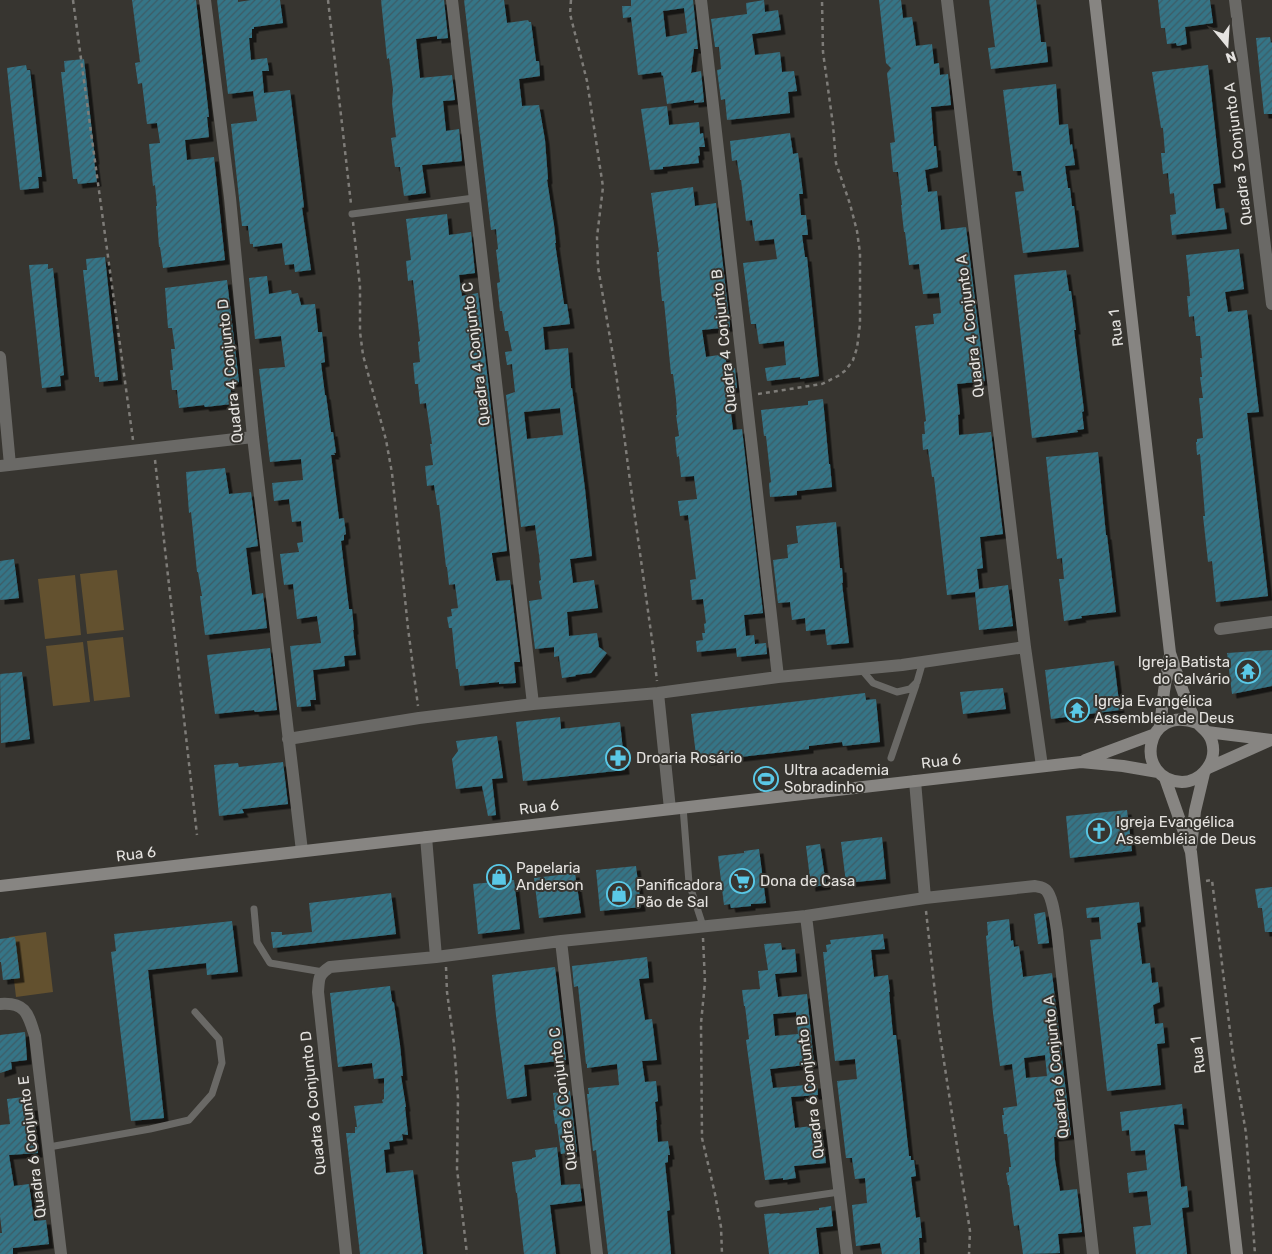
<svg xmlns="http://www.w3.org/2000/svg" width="1272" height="1254" font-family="Rubik,sans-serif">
<defs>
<pattern id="building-hatch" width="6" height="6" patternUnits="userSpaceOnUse" patternTransform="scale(1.25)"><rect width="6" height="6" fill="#357587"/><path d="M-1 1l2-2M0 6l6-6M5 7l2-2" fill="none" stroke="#3d5c65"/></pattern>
<filter id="shadow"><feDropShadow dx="4.5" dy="4.5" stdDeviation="0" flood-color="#0009"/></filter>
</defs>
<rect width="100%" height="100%" fill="#373530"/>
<path fill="#63512f" d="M117 570 124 630 87 634 80 574Z
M75 575 81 635 45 639 38 579Z
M123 637 130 697 94 701 87 641Z
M83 642 90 702 53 706 46 646Z
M46 932 53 992 16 997 9 937Z"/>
<path fill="url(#building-hatch)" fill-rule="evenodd" filter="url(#shadow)" d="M132 0H196L209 117H207L209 137 185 140 187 160 214 157 225 260 163 268 160 247H159L156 206H157L155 185 153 186 149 144 160 143 157 123 147 124 142 83 138 84 135 63 140 62Z
M217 0H238V2L251 0H280L283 23 254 27V29H252V38H249L251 60 267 58 269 71H262L264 93 290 90 304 207 302 208 311 270 295 272 294 264 285 265 282 243 253 247V244H250L248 226H242L231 124 257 121 253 91 228 94Z
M381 0H444L448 38 437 39V36L416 39 420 78 452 75 455 100 443 101 446 131 459 129 462 161 422 165 426 193 404 196 400 167H395L391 138 396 137 392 103 393 90 389 58 387 59Z
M464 0H504L507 23 528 20 529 22H531L536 61H539L540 76 519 79 522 106 539 105 545 140 548 179 547 180 554 225 556 243H555L564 304H567L570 324 543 327 545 350 568 348 571 388H572L585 489 592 556 570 559 573 583 594 580 598 608 567 612 569 636 597 633 599 647 607 653 591 673 575 675 576 676 562 678 559 656 554 657V647L535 649 529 601 542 599 539 581 541 580 539 563 540 562 535 525 521 527 506 395 515 392 512 364 507 365 505 352 512 351 508 331H505L502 311H500L497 283 500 282 496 250 498 249 496 229 491 230ZM560 408 563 435 527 439 524 412Z
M631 0H693L698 49H694L691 73 701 71 704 102 694 103V100L667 104 663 75 662 76 661 72 638 75 631 17 623 18 622 6H631ZM684 8 687 33 666 37 663 11Z
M764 0 765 12 778 10 781 30 752 34 755 55 780 52 782 72 794 71 797 91 788 92 790 113 727 120 725 99 721 100 717 70 721 69 719 47H715L711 19 747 14 746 3Z
M879 0H901L903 18 912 17 916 46 932 44 934 64 939 63 940 75 948 74 951 105 931 107 934 146H936L938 167 925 170 928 192 937 191 941 230 966 227 985 381 957 384 960 414 958 415 959 435 991 432 1003 534 980 537 983 568 977 569 979 589 1008 585 1013 626 979 630 975 592 947 595 934 477H932L928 449 923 450 922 434H925L924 422 926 421 915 326 934 324 933 314 941 313 939 293 923 294 919 264 909 265 905 232H904L901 205H902L898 172H893L891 151 890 143 895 142 887 73 891 68 886 63Z
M989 0H1036L1041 42H1046L1048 62 991 69 988 48 995 47Z
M1158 0H1210L1213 23 1185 27 1187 44 1177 46 1176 43 1167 44 1165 28H1161Z
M1270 37 1271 43 1272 42V114H1264L1256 38Z
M84 59 95 160H94L97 182 78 184 77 179H73L61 72H65L64 61Z
M26 65 27 70H30L42 177H38L39 188 20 190 7 68Z
M1208 65 1221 183 1213 184 1216 209 1224 208 1227 229 1172 235 1170 215 1176 214 1174 193 1170 194 1168 173 1163 174 1161 153H1165L1163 128H1161L1152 72Z
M1056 84 1059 125 1068 124 1070 145 1072 144 1075 165 1065 166 1068 188H1070L1072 206H1074L1079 247 1023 253 1015 192 1024 191 1021 171H1013L1003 90Z
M667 106 669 125 699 122 700 134 703 133 705 147H699L700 155 698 156 699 163 663 167V169L650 170 641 109Z
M790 133 793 154 798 153 803 194H799L801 215H806L808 235H802L805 257H807L819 376 800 379V377L767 381 765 368 786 365 784 341 759 344 756 324H751L743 263 777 259 774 239 755 241 752 220 746 221 741 180H740L737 160 732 161 730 141Z
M693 187 695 206 716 203 730 327 702 330 706 357 725 354 727 368H735L737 388 728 389 733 430 742 429 763 613 744 615 746 636 754 635 755 644 766 643 767 654 737 657 736 648 697 652 696 641 703 640 702 633H705L704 624 706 623 703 599 692 600 690 580 696 579 688 515 680 516 678 501 697 499 694 476 681 477 679 456 677 457 675 437 679 436 676 415H677L676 399 673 374H671L664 301H662L657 252H659L651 193Z
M447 214 449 235 471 232 475 273 459 275 462 296 478 293 507 551 492 553V555L496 581 510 580 520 662H514L516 683 499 684V682L460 686 458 669H456L452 628H449L447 617 452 616 451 609 458 608 455 584 449 585 447 567H446L439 505H437L434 485 427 486 425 466 433 465 430 444H432L426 403 420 404 418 384H415L413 363 420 362 418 342 420 341 413 280 408 281 406 261 411 260 406 219Z
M1239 249 1244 289 1225 292 1228 312 1247 310 1259 412 1247 413 1268 596 1216 602 1212 561 1208 562 1203 516H1205L1200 454 1197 455 1196 442H1197V439L1203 438 1199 398H1203L1200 377H1202L1200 358H1202L1200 336H1196L1194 316 1189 317 1187 296H1190L1189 283 1186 255Z
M105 257 118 380 99 382V377H95L83 270H87L86 259Z
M48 264V269L53 268 64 375 60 376 61 386 42 388 29 265Z
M1066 270 1069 291H1071L1076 330H1074L1084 411 1082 412 1084 429 1077 430 1078 432 1032 438 1014 275Z
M267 276 269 294 291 290 292 294 298 293 301 305 315 304 318 332H322L325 362 321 363 325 395H326L331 432H333L336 453H334L335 455H331L339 519 344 518 346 534 344 535V540L341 541 349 609H352L354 630H353L356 655 344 656 345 666 313 670 316 700H310L311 706 297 707 290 646 321 643 317 616 297 619 293 584 284 585 280 554 299 552 297 543 303 542 301 521 292 522 289 499 274 501 272 483 303 480 301 459 270 462 259 369 285 367 281 336 255 339 249 278Z
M227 280 239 382 230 383 232 404 205 407 204 405 179 408 177 390H172L170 370H173L171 349H175L172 328H168L165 288Z
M823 399 829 464H830L832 487 797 491V495L770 497 769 483 771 482 766 436H764L761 410 808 405V401Z
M1098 452 1106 535H1107L1116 612 1081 616 1082 618 1064 621 1059 579H1064L1062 558 1057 559 1046 457Z
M225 468 229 494 251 492 258 546 246 548 252 595 263 593 267 628 205 635 200 596H202L198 572H197L191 512 189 513 186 472Z
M836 522 840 568H842L843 583H842L849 643 827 645 825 629 806 631 805 618 792 620 790 602 778 603 773 560 788 558 787 545 798 543 796 526Z
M14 559 19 598 0 600V561Z
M270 648 277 710 255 712 254 710 215 714 207 655Z
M1272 650V686L1232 694 1227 653Z
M1114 661 1120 710 1051 719 1045 670Z
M22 672 30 739 1 743 0 674Z
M1003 688 1006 709 963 714 960 692Z
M865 693 866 700 876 699 880 742 843 746 842 742 809 746V749L706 761 705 754 696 755 691 714Z
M560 717 561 729 620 722 625 770 523 781 516 722Z
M497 736 503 778 492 779 496 815 488 816 482 786 456 789 452 759 458 751 456 741Z
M283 762 288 804 242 809 244 813 219 816 214 765 238 763 239 767Z
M1127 810 1132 851 1070 858 1066 816Z
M882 837 886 879 846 883 841 842Z
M820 844 826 885 811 887 806 846Z
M759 849 766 903 751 904V906L731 908 730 904 724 905 718 856 744 853V851Z
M636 866 641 907 600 911 596 870Z
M575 873 581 913 539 918 534 878Z
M514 880 520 929 478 934 473 884Z
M1272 887V932H1265L1262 908H1258L1255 889Z
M391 893 396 934 273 948 271 932H282V935L312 932 309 903Z
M1139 902 1141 922 1137 923 1142 964 1150 963 1152 983 1158 982 1160 1002 1153 1005 1155 1024 1163 1023 1165 1043 1157 1044 1161 1085 1107 1091 1090 940 1101 939 1099 917 1087 918 1086 908Z
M1045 912 1049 943 1038 944 1034 914Z
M1009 919 1011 941 1013 940 1014 947 1019 946 1023 977 1052 973 1071 1135 1054 1137 1055 1160 1060 1191 1077 1189 1082 1232 1058 1234 1060 1253 1023 1254 1019 1225 1014 1226 1012 1212 1009 1185H1008L1006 1173 1009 1172V1167H1011L1007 1134H1004L1002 1115H1004L1003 1108 1017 1106V1104L1012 1064 1000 1066 993 1013 986 936 988 935 987 922ZM1045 1055 1047 1076 1026 1078 1024 1058Z
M232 921 238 972 207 975 206 963 148 970 164 1118 131 1121 111 952 116 951 114 934Z
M883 934 885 949 871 950 874 977 888 975 890 992H889L893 1035H896L909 1156H911V1160H914L916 1176 911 1177 916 1218 920 1217 922 1238H919L920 1254H882L880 1243 856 1246 852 1205 867 1203 865 1178 855 1179 852 1158H846L837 1081 857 1079 855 1059 835 1061 823 952H827L826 945 831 944 830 940Z
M15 937 20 978 3 980 1 962H0V939Z
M781 943 782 950 795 949 797 972 775 974 778 997 807 994 814 1064 770 1069 773 1088 817 1084 818 1095 791 1097 795 1128 821 1125 826 1163 794 1166 796 1178 783 1180V1178L765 1180 746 1040 749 1039 745 1006H744L742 990 760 989 758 971 768 970 764 944ZM796 1012 798 1034 775 1036 773 1014Z
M647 957 649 978 639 979 645 1020 652 1019 657 1060 642 1061 645 1082 656 1081 658 1101 655 1102 657 1120H656L658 1142 668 1141 670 1155H668V1162L665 1163 670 1210 667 1211 671 1254H608L596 1150 593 1151 587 1094H589L588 1088 619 1085 617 1064 587 1068V1064H586L578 986 574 987 572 966Z
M555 967 566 1060 524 1065 527 1096 507 1099 496 1016 492 975Z
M390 986 392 1001 394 1003 400 1045 403 1076H401L406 1107H405L408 1135 402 1134 403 1140 389 1142 390 1149 384 1150 386 1173 413 1170 423 1254H360L346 1133H355V1127H357L354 1106 383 1103 382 1100 384 1099V1078L374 1079 372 1063 338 1067 330 993Z
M25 1032 27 1060 11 1062 12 1069 0 1073V1035Z
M569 1091H570L577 1152 561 1154 557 1124H555L553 1110H555L553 1093Z
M24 1097 25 1107 33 1106 38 1153 9 1155 14 1186 29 1184 34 1221 46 1220 49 1244 13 1248V1254H0V1233H2L0 1216V1125L10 1124 7 1099Z
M1182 1104 1184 1125 1174 1124 1181 1187 1187 1186 1189 1207 1182 1208 1187 1254H1136L1133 1227 1151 1225 1147 1191 1129 1193 1127 1173 1147 1170 1145 1150 1131 1151 1129 1130 1122 1131 1120 1112Z
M557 1147 561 1185 580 1184 582 1201 550 1205 556 1254H524L517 1193H516L512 1162 532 1159V1158L536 1157 535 1150Z
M831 1206 833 1226 816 1228 819 1254H769L764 1214 779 1213 780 1214 819 1210V1208Z"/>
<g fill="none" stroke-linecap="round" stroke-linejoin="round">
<path stroke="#7e7c78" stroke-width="2.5" stroke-dasharray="4 4" stroke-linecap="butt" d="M73 0 133 440
M328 0 351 204
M571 0 570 14 587 81 603 187 597 237 598 267 616 373 630 481 653 647 657 681
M353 222 360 287V332L363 355 386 440 392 473 408 628 418 706
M758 394 822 384 838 376 846 370 853 360 857 348 860 324V253L857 231 850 204 836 163 833 125 823 52 822 0
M155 460 197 835
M1206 881 1212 880 1233 1056 1246 1133 1255 1254
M926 911 939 1029 970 1231 969 1254
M703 938 705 982 701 1023 702 1138 715 1194 721 1227 722 1254
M446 967 447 992 454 1044 458 1098 457 1169 467 1254"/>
<path stroke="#6a6966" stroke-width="7" d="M352 214 474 198
M861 669 873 683 897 692 910 689 917 682 923 661
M891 758 916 685
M683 807 689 883 703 926
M254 909 257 942 270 963 323 972
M49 1147 150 1129 189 1120 212 1094 222 1063 219 1039 195 1012
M758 1204 839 1192"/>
<path stroke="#6a6966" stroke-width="12" d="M205 0 230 198 253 437 302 851
M452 0 533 704
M701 0 778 677
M947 0 1025 647 1042 766
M1235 0 1272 304
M0 357 10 465
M0 466 253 437
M1220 629 1272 622
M658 693 670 809
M288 739 419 718 533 704 658 693 778 677 902 665 1025 647
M915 781 925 898
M426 837 436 957
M806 916 847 1254
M561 941 597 1254
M0 1004C26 1002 28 1014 35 1036L61 1254
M346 1254 318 992C319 978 318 975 330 967L436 957 561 941 806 916 925 898 1035 886C1039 887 1043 887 1046 890 1053 897 1055 919 1057 930L1093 1254"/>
<path stroke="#878582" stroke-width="12" d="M1095 0 1170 653C1178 676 1184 700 1196 721 1201 729 1209 730 1212 742 1215 752 1212 763 1205 771 1200 777 1191 782 1182 782 1133 780 1144 703 1197 723
M1160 727 1164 691 1170 655
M1207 732 1272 740
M1085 760 1155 734
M1208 768 1271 740
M1165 778 1191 852 1237 1254
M1191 847 1195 811 1204 773
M0 886 1081 762 1123 766 1158 772"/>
</g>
<defs>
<symbol id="temple-ring" viewBox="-11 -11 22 22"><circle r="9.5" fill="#373530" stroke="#5ac8e6" stroke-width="1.5"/><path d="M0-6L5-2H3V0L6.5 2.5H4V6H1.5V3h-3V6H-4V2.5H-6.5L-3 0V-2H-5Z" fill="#5ac8e6"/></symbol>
<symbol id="pharmacy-ring" viewBox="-11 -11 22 22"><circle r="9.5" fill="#373530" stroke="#5ac8e6" stroke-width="1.5"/><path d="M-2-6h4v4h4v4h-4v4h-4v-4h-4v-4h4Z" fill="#5ac8e6"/></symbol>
<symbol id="stadium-ring" viewBox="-11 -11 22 22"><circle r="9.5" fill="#373530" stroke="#5ac8e6" stroke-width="1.5"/><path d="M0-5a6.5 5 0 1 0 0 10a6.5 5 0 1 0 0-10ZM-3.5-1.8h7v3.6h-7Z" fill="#5ac8e6"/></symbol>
<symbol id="church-ring" viewBox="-11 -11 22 22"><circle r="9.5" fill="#373530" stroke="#5ac8e6" stroke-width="1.5"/><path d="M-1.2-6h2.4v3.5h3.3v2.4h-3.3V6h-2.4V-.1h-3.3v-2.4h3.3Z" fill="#5ac8e6"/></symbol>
<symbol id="shop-ring" viewBox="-11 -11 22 22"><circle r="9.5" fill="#373530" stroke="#5ac8e6" stroke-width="1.5"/><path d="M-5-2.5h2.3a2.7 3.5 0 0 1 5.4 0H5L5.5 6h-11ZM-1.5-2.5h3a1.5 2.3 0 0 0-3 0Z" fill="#5ac8e6"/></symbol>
<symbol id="supermarket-ring" viewBox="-11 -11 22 22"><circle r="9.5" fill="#373530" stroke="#5ac8e6" stroke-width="1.5"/><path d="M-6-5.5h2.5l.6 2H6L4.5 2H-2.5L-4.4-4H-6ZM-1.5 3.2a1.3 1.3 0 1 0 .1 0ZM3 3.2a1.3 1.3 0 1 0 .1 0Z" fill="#5ac8e6"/></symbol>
</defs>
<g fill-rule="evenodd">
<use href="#temple-ring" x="1234" y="657" width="28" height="28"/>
<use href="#temple-ring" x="1063" y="696" width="28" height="28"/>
<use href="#pharmacy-ring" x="604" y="744" width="28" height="28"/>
<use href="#stadium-ring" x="752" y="765" width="28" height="28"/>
<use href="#church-ring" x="1085" y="817" width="28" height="28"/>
<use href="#shop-ring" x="485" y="863" width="28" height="28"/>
<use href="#supermarket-ring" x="728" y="867" width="28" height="28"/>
<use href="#shop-ring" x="605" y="880" width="28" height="28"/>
</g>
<g text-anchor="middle" stroke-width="4" stroke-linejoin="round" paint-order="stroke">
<g font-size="15" fill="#e5e3e0" stroke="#373530">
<text transform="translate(1238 154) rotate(-97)" y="5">Quadra 3 Conjunto A</text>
<text transform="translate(970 326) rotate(-97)" y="5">Quadra 4 Conjunto A</text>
<text transform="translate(1116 328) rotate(-97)" y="5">Rua 1</text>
<text transform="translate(724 341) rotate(-96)" y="5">Quadra 4 Conjunto B</text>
<text transform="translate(476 354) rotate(-97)" y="5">Quadra 4 Conjunto C</text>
<text transform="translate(230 371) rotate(-96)" y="5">Quadra 4 Conjunto D</text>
<text transform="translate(941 761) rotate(-7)" y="5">Rua 6</text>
<text transform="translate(539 807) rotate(-7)" y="5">Rua 6</text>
<text transform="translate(136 854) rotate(-7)" y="5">Rua 6</text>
<text transform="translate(1198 1055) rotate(-97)" y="5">Rua 1</text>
<text transform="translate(1056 1067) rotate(-96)" y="5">Quadra 6 Conjunto A</text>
<text transform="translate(810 1087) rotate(-97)" y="5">Quadra 6 Conjunto B</text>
<text transform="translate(563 1099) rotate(-97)" y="5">Quadra 6 Conjunto C</text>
<text transform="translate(313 1103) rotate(-96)" y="5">Quadra 6 Conjunto D</text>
<text transform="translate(32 1147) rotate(-97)" y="5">Quadra 6 Conjunto E</text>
</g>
<g font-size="15" fill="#e5e3e0" stroke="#373530" text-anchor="start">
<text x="1230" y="667" text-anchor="end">Igreja Batista<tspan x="1230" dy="17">do Calvário</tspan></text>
<text x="1094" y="706">Igreja Evangélica<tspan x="1094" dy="17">Assembleia de Deus</tspan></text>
<text x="636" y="763">Droaria Rosário</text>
<text x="784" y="775">Ultra academia<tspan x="784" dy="17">Sobradinho</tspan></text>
<text x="1116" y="827">Igreja Evangélica<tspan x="1116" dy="17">Assembléia de Deus</tspan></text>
<text x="516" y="873">Papelaria<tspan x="516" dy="17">Anderson</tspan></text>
<text x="760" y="886">Dona de Casa</text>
<text x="636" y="890">Panificadora<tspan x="636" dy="17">Pão de Sal</tspan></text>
</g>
</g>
<g transform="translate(1227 45) rotate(162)" stroke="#373530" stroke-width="4" paint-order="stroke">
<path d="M0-4L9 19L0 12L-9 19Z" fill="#e5e3e0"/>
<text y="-8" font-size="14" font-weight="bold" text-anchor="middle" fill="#e5e3e0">N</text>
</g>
</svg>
